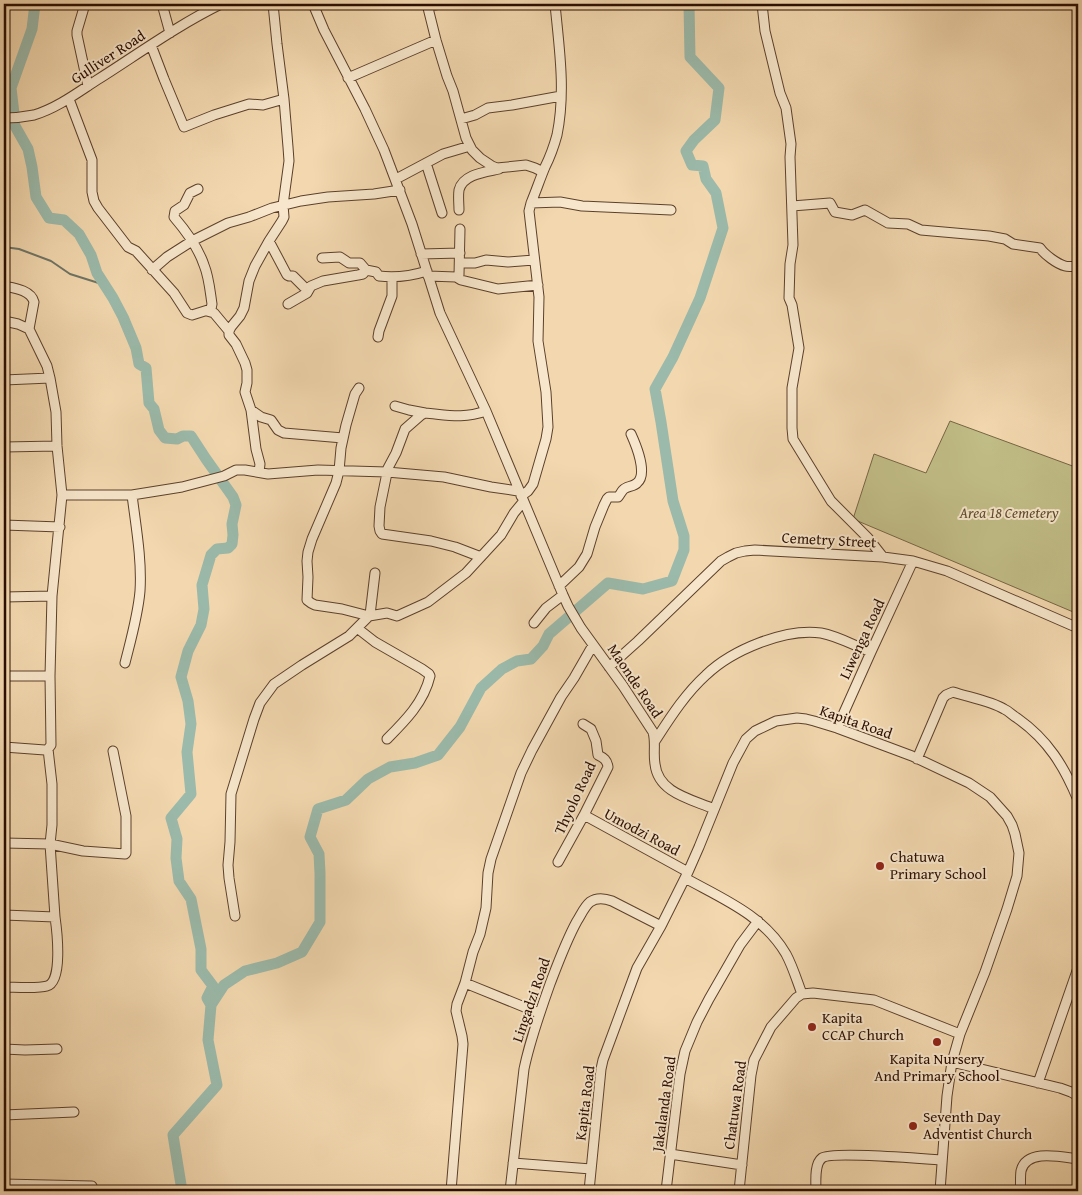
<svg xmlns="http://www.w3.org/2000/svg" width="1082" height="1195" font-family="'Gentium Book Plus',serif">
<rect width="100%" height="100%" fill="#f3d8af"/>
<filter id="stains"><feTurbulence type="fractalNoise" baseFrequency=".004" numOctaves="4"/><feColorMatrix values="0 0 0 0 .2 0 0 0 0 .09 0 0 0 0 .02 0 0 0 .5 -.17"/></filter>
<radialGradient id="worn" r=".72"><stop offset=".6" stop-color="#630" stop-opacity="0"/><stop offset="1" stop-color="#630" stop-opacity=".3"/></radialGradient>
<path fill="#c1bd87" stroke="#766544" d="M950 421 1078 468V614L853 519 874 454 926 473Z"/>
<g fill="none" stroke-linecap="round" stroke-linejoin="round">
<path stroke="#6e7567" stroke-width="2" d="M4 247 19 249 51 261 70 274 105 285"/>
<path stroke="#9bbaab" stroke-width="11" d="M14 114 11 88 32 29 35 4
M14 121 15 126 28 149 32 167 36 197 49 218 64 220 79 234 91 255 97 273 113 298 123 317 136 348 139 364 146 368 149 403 154 409 159 430 165 438 177 439 183 436H191L206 459 233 497 236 505 232 524 233 535 232 544 228 548 217 549 211 555 202 585 204 609 201 625 188 651 181 677 188 701 191 724 187 752 191 794 171 818 177 839 176 858 179 881 191 899 201 949V970L213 986 207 998 211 1005
M182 1191 173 1135 217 1085 208 1040 211 1005 224 985 245 971 277 963 302 952 320 922V873L319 854 310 837 318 809 346 800 368 779 390 767 415 763 438 755 460 727 481 688 502 669 517 661 531 659 543 646 549 634 608 583 643 589 672 581 684 550V536L673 501 661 422 655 389 673 357 700 298 723 228 716 193 706 179 703 166 692 165 686 151 694 140 715 120 719 88 690 57 689 4"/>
<defs>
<path id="minor" d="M85 4 77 31V35L88 86
M162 4 170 33
M313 4 324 30 365 109 384 150 412 224 440 313 486 411 563 595 568 606 581 628 623 686 653 732C656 743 653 753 655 764 658 793 691 799 714 809
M427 4 436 40 447 76 453 91 466 138 472 150 480 158 492 166 497 168 526 165 535 168 543 172
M762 4 765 31 780 93 786 108 791 144 790 157 793 245 790 264 789 298 792 305 799 348 792 388V428L793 439 831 501 868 538 883 557
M427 6 441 4
M151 45 164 79 184 127 214 115 249 104 263 105 284 99
M348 78 436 40
M69 99 92 160V192L94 201 98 208 128 247 136 251 174 293 187 313 192 315 211 309 212 304C210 291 209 277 204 265 198 247 186 231 174 217L175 211 184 205 190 193 198 189
M4 118C14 118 24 117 34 115 57 108 77 93 97 80 138 54 178 25 221 4
M461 119 475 115 488 108 512 105 561 96
M426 163 442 213
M396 179 443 154 470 146
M531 203 560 202 582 206 671 210
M792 206 830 203 835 212 852 215 865 210 888 223 908 224 921 230 989 236 1005 239 1013 244 1040 248C1044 254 1057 264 1065 266 1069 267 1074 266 1078 266
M459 210C459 204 458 197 459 190 463 174 486 172 499 169
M269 241 287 275 289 276H293L304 287 309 289
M421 254 460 253
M322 258 340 257 349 263H360L366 270 376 272 379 276C395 278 411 276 427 271
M460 263H475L486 260 508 262 534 260
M152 270 167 257 192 241 228 223 249 217 272 208 301 201 328 197 374 194 400 190
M428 276 456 277 459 275 460 229
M456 277 461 280 498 289 538 285
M4 286C14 288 31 290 34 302L29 329
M288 304 307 293 311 286 323 281 358 275 363 274 366 270
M207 311 214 313 229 331
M4 321 18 324 29 329 47 366 50 378 56 412 57 446 62 495 52 596 50 676 51 745 48 749 45 750 4 747
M378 337 379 331 392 296V278
M4 380 50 378
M359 388 355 394 346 425 341 448 339 471 336 483 312 539 308 552 307 561 308 577 307 600 311 603 315 605 342 609 369 616 370 615 375 573
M395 406 409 410 425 413
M251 410 261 417 271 420 278 430 284 433 343 438
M4 447 57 446
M259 472 260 464 256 449 251 410 245 392 247 383V370L245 363 236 344 229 335V331L231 327 240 316 244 308 249 281 255 266 269 241 282 221 284 217 283 205 289 161 288 147 284 99 277 44 273 4
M62 495H132L182 487 224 476 236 470H245L268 474 318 470 387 472 444 477 491 487 518 491
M521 496 528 491 533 484 546 439 548 427 546 392 538 341 539 297 529 211 531 203C536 191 540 179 545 167 550 157 554 146 557 135 566 91 559 47 555 4
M4 525 60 527
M481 557 455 547 431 541 382 534 380 531 379 526 380 507 388 468 396 453 405 429 421 415 425 413C448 415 463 419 486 411
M559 586 579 567 587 554 595 527 604 505 607 499 609 497H618C620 495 621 492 623 490 626 486 633 487 637 483 648 474 636 445 631 434
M4 597 52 596
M534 623 546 608 563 595
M357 628 375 642 422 669 429 674 430 676C424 702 405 721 387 739
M125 663C131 639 138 615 140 591 142 560 136 527 132 495
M609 667 638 641 721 561 728 557 736 553 745 551 755 550 883 557 913 561 947 571 1078 628
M4 676H50
M837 728 871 652 913 561
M655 741C670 718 685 694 706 675 732 650 785 628 821 633 838 636 855 646 871 652
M48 749 52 784V825L50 844 55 917
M917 759 943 698 946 695 953 692C968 697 991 701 1004 709 1009 711 1012 715 1017 718 1048 740 1064 766 1078 800
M584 815 688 872
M4 843 50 844 83 851 125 854 126 853V816L113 751
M558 862 584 815 608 767C607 760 604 758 598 755L596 741 591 729 583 724
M685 878C723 899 763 915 786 954 793 967 797 981 802 994
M4 915 55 917C57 931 63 982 47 986 37 989 14 987 4 987
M235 916 229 878 228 865 230 842 231 794 254 719 260 703 274 684 302 665 349 636 369 616 387 613 397 616 428 602 466 573 501 535 514 513 523 502
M465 983 539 1013
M4 1049 25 1050 57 1049
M952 1062 1060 1088 1071 1092 1078 1096
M1038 1083 1078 968
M4 1115 74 1112
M670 1154 742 1165
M513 1163 591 1169
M4 1184 92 1186
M451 1191 463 1044 462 1036 456 1011 457 1004 465 983 473 952 480 934 486 908 488 873 491 859 521 773 532 750 561 697 574 678 593 645
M510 1191 524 1069C530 1040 540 1012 550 984 558 963 566 941 577 921 581 915 584 907 590 902 597 897 604 898 612 901L661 926
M589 1191 601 1069 603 1060 637 968 661 926 688 872 699 847 733 763 746 739 755 731 776 721 797 718 806 719 814 721 837 728 912 756 969 783 990 797 1007 816 1012 825 1015 834 1019 853 1017 876 1007 909 985 972 960 1034 952 1062 947 1096 940 1191
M666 1191 680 1074 685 1051 697 1022 709 999 740 945 758 921
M739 1191 751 1075 754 1060 771 1027 796 998 802 994 813 993 874 1000 960 1034
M816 1191C816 1182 814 1164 822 1158 831 1151 925 1159 942 1160
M1020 1191C1021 1185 1020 1177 1021 1171 1026 1148 1062 1157 1078 1159"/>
</defs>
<use href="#minor" stroke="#5c402c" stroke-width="11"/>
<use href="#minor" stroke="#f7e6cb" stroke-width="9"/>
</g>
<g fill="#8f2418" stroke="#f7e6cb" stroke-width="2">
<circle cx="880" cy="866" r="5"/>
<circle cx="812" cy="1027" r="5"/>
<circle cx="937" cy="1042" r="5"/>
<circle cx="913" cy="1126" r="5"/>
</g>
<g text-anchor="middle" stroke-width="4" stroke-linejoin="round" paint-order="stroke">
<g font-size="15" fill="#2a0d00" stroke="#f7e6cb">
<text transform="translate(108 57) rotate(-33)" y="5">Gulliver Road</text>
<text transform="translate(829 540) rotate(3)" y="5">Cemetry Street</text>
<text transform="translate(862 639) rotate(-65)" y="5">Liwenga Road</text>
<text transform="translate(635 681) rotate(56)" y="5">Maonde Road</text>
<text transform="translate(856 722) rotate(19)" y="5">Kapita Road</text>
<text transform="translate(575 798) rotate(-65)" y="5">Thyolo Road</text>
<text transform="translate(642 832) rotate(28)" y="5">Umodzi Road</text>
<text transform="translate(531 1000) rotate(-71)" y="5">Lingadzi Road</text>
<text transform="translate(585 1103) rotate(-83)" y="5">Kapita Road</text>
<text transform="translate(664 1104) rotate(-82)" y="5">Jakalanda Road</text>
<text transform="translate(735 1105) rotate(-82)" y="5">Chatuwa Road</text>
</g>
<g font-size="15" font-style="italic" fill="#5f4b2f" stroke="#f7e6cb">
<text x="1009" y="518">Area 18 Cemetery</text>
</g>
<g font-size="15" fill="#2a0d00" stroke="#f7e6cb" text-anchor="start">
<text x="890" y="862">Chatuwa<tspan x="890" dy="17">Primary School</tspan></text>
<text x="822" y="1023">Kapita<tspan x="822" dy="17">CCAP Church</tspan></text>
<text x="937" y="1064" text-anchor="middle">Kapita Nursery<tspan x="937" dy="17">And Primary School</tspan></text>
<text x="923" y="1122">Seventh Day<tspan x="923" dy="17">Adventist Church</tspan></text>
</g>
</g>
<rect width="1082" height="1195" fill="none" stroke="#f3d8af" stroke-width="20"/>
<rect x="5" y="5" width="1072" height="1185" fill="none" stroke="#2a0d00" stroke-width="2.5"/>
<rect x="10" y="10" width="1062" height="1175" fill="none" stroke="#2a0d00"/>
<rect width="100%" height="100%" filter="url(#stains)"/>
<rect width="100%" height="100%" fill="url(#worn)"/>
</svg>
